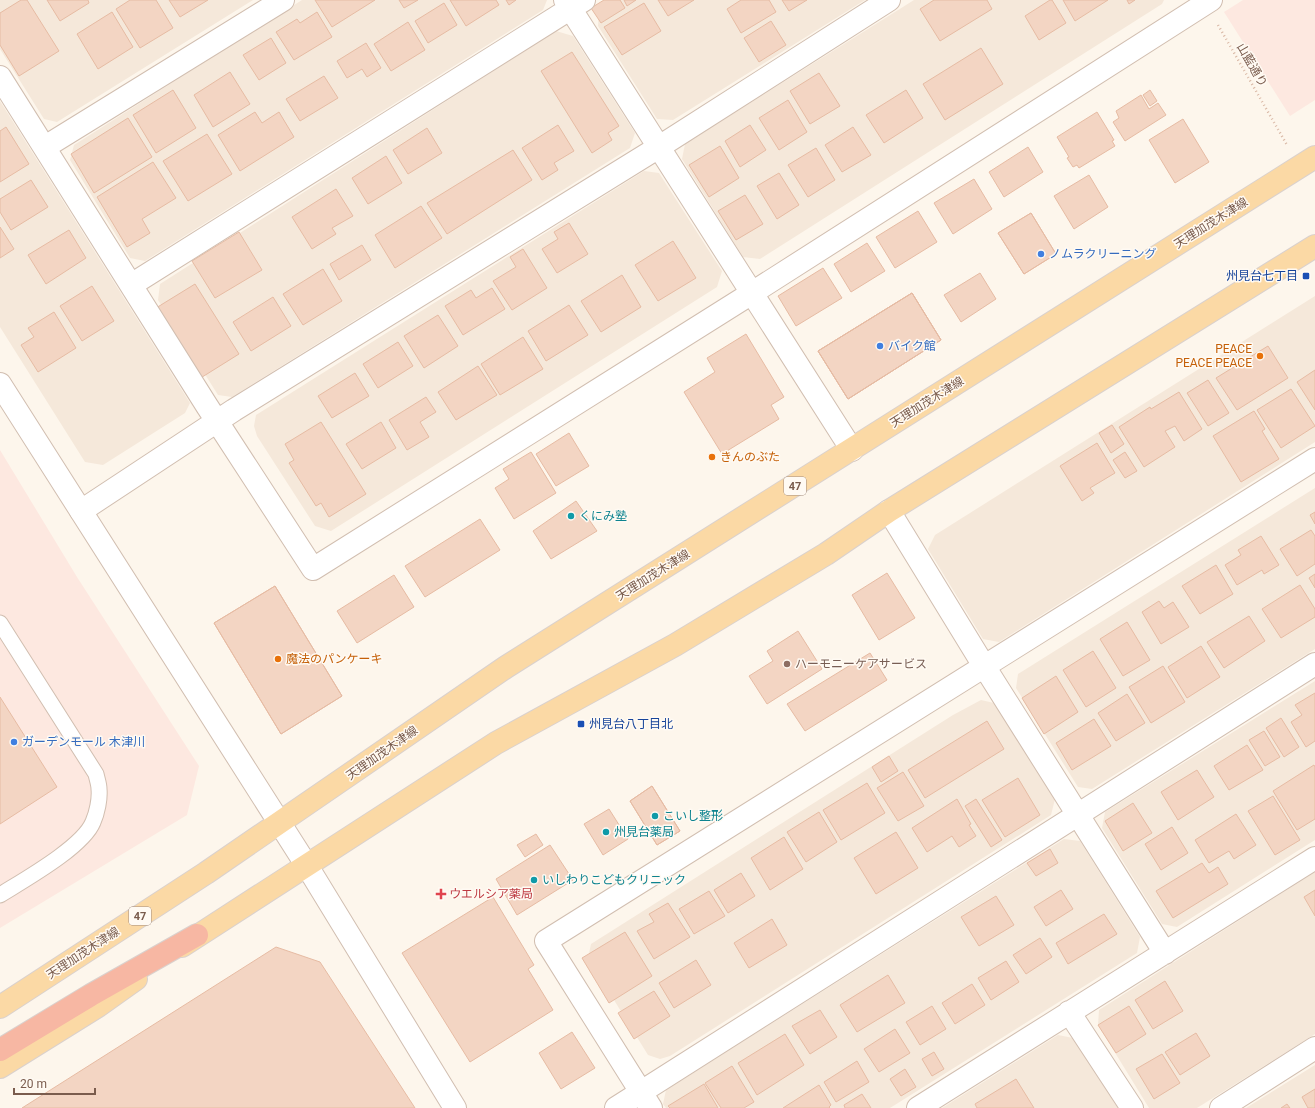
<svg xmlns="http://www.w3.org/2000/svg" width="1315" height="1108" font-family="Roboto,'Noto Sans JP',sans-serif">
<rect width="100%" height="100%" fill="#fdf6ec"/>
<path fill="#f5e8da" d="M0 0H253L57 122 44 119 0 49Z
M302 0H547L543 10 145 261 130 258 70 160 74 145Z
M611 0H865L673 120 657 119 598 26 599 8Z
M914 0H1164L1162 4 760 259 743 257 682 159 685 144Z
M556 31 573 36 635 133 630 148 232 397 218 395 158 300 160 284Z
M0 101 190 403 185 413 103 465 85 462 0 327Z
M644 171 659 173 722 271 717 287 331 531 315 526 257 436 254 426 256 415Z
M1315 296V442L999 642 983 639 928 549 935 535Z
M1315 488V649L1092 789 1078 787 1016 688 1018 674Z
M1315 681V840L1177 927 1162 924 1102 828 1105 812Z
M981 700 994 703 1055 799 1051 815 670 1056 660 1059 648 1055 588 958 591 944 953 715Z
M1064 839 1080 841 1140 937 1137 953 890 1108H666L663 1104 666 1090Z
M1315 872V1034L1197 1108H1149L1098 1025 1099 1010Z
M1058 1035 1073 1038 1118 1108H942Z
M1315 1065V1108H1246Z"/>
<path fill="#fde8e0" d="M1243 0H1315V100L1290 116 1224 12Z
M0 450 77 577 199 766 187 815 0 928Z"/>
<path fill="#f3d5c3" stroke="#e6bba3" d="M21 0H27L59 51 19 76 0 45V13Z
M47 0H88L89 3 60 21Z
M130 0H156L173 28 140 48 116 9Z
M169 0H208L180 17Z
M315 0H375L332 27Z
M399 0H418L404 8Z
M450 0H496L499 5 466 26Z
M506 0H516L509 5Z
M604 0H620L625 8 601 23 591 8Z
M624 0H636L627 6Z
M658 0H694L668 16Z
M741 0H769L776 12 741 33 727 9Z
M782 0H807L789 11Z
M934 0H987L992 9 940 41 920 9Z
M1050 0H1052L1066 23 1039 40 1025 16Z
M1063 0H1108L1075 21Z
M1127 0H1135L1129 4Z
M444 3 457 25 428 43 415 21Z
M644 3 661 31 622 55 604 27Z
M112 12 133 47 98 69 77 34Z
M317 12 332 37 294 60 276 32 297 19 300 23Z
M771 21 786 45 759 62 744 38Z
M408 22 425 50 391 71 374 44Z
M271 38 286 63 259 80 243 55Z
M366 43 381 68 367 77 362 69 347 78 337 61Z
M981 48 1003 84 945 120 923 84Z
M572 52 619 126 608 133 612 140 592 153 541 71Z
M230 72 250 104 213 127 194 95Z
M819 73 840 106 810 124 790 91Z
M324 76 338 98 300 121 286 99Z
M173 90 196 128 156 153 133 115Z
M906 90 923 118 884 143 866 115Z
M1150 90 1157 101 1150 106 1143 95Z
M1141 95 1149 109 1158 103 1166 115 1125 141 1113 122 1119 118 1116 111Z
M788 100 807 132 779 150 759 118Z
M255 112 262 123 279 112 294 137 240 171 218 135Z
M1097 112 1114 140 1112 141 1115 146 1079 168 1077 165 1073 167 1067 158 1069 157 1057 137Z
M128 118 152 157 94 193 71 154Z
M1183 119 1209 162 1175 183 1149 140Z
M558 125 574 151 554 163 558 170 542 180 522 148Z
M750 125 766 150 740 167 725 141Z
M6 127 29 164 0 182V131Z
M853 127 871 155 842 172 825 145Z
M427 128 442 153 408 174 393 150Z
M207 134 232 174 188 201 163 161Z
M720 146 739 178 709 197 689 165Z
M1028 147 1043 172 1004 197 989 172Z
M816 148 835 180 808 197 788 165Z
M513 150 532 180 447 234 427 203Z
M386 156 402 183 368 204 352 178Z
M153 162 176 198 142 219 150 233 127 247 97 197Z
M779 173 799 205 777 219 757 186Z
M1089 175 1108 207 1074 229 1054 196Z
M974 179 992 209 953 234 934 203Z
M31 180 48 207 11 230 0 212V199Z
M336 189 353 216 332 228 336 234 312 249 292 217Z
M745 195 763 224 736 240 718 211Z
M421 206 442 238 395 268 375 235Z
M918 211 937 242 895 268 876 237Z
M1031 213 1056 254 1024 274 998 233Z
M1031 213 1056 254 1024 274 998 233Z
M569 223 588 254 557 273 542 249 558 239 554 232Z
M0 227 14 249 0 258Z
M69 230 86 258 46 284 28 255Z
M239 232 262 270 215 298 192 261Z
M673 241 696 278 658 301 635 265Z
M867 243 885 271 851 292 834 264Z
M362 245 371 260 339 280 330 264Z
M523 249 547 288 512 310 493 281 516 267 510 257Z
M823 268 842 298 796 326 778 296Z
M323 269 342 301 303 325 283 294Z
M980 273 996 299 961 322 944 295Z
M622 275 641 307 601 332 581 301Z
M195 284 239 354 199 379 156 308Z
M92 286 114 321 82 341 60 306Z
M492 288 505 309 463 335 445 306 471 290 476 298Z
M912 293 941 340 848 399 818 351Z
M912 293 941 340 848 399 818 351Z
M912 293 941 340 848 399 818 351Z
M273 297 291 326 251 351 233 322Z
M569 305 588 335 546 361 528 331Z
M54 312 76 348 38 372 21 345 34 337 28 328Z
M438 315 458 346 424 368 404 336Z
M746 334 784 397 771 405 779 419 722 454 684 392 715 372 707 358Z
M523 337 543 369 500 395 481 364Z
M398 342 413 366 378 388 363 364Z
M1268 346 1288 378 1237 410 1216 378Z
M478 366 497 395 456 420 438 392Z
M1315 370V410L1297 382Z
M355 373 369 396 332 418 318 396Z
M1208 380 1229 413 1208 426 1187 393Z
M1291 389 1315 426 1281 448 1257 410Z
M1179 392 1202 429 1184 441 1175 426 1165 431 1175 447 1144 467 1119 427 1150 407 1151 409Z
M426 397 436 412 420 422 429 437 407 450 389 420Z
M1254 411 1265 429 1262 431 1279 459 1241 482 1213 436Z
M321 422 366 494 329 517 321 503 316 506 289 463 294 460 285 444Z
M381 422 396 448 362 469 346 444Z
M1112 425 1124 444 1111 453 1099 433Z
M569 433 589 466 556 486 536 454Z
M1097 443 1115 473 1090 488 1094 493 1082 501 1060 466Z
M531 452 556 493 514 519 495 488 509 479 503 469Z
M1125 452 1137 471 1125 478 1113 460Z
M576 501 597 531 551 559 533 531Z
M1315 512V524L1310 515Z
M480 519 500 550 425 597 405 566Z
M1311 530 1315 536V564L1297 576 1280 549Z
M1261 536 1279 565 1264 574 1262 570 1237 585 1225 565 1241 555 1238 550Z
M1216 565 1233 594 1200 614 1182 586Z
M887 573 915 618 879 640 852 595Z
M1315 574V588L1309 578Z
M394 575 414 607 357 643 337 611Z
M1300 585 1315 609V617L1281 638 1262 609Z
M275 586 342 696 281 734 214 623Z
M275 586 342 696 281 734 214 623Z
M1159 601 1164 608 1173 602 1189 627 1161 644 1142 612Z
M1249 616 1265 641 1224 668 1207 642Z
M1127 622 1150 660 1123 676 1100 639Z
M798 631 822 669 767 704 749 676 773 661 767 651Z
M1201 646 1220 677 1187 698 1168 667Z
M1093 651 1116 688 1086 707 1063 670Z
M870 653 887 680 805 731 787 704Z
M1163 666 1185 702 1151 723 1129 687Z
M1056 676 1078 712 1044 734 1022 698Z
M1315 693V741L1306 747 1291 722 1302 715 1295 705Z
M1127 694 1145 723 1116 741 1098 713Z
M0 697 57 787 0 824Z
M1281 718 1299 747 1284 757 1266 728Z
M1094 719 1111 746 1072 770 1056 743Z
M987 721 1004 749 925 798 908 770Z
M1264 731 1280 757 1265 766 1249 740Z
M1247 745 1263 770 1229 790 1214 766Z
M889 756 898 771 881 782 872 767Z
M1314 765 1315 767V819L1297 830 1273 791Z
M1197 770 1214 797 1178 820 1161 792Z
M903 772 924 806 898 821 877 788Z
M1018 778 1040 815 1005 837 982 800Z
M867 783 885 813 841 840 823 810Z
M652 786 680 831 657 845 630 801Z
M652 786 680 831 657 845 630 801Z
M1273 796 1300 840 1275 855 1248 811Z
M957 799 971 824 969 825 976 836 959 847 952 836 927 852 912 828Z
M976 799 1002 840 991 847 965 806Z
M1133 803 1152 833 1123 851 1105 821Z
M609 809 628 839 603 855 584 824Z
M819 812 837 842 806 862 787 832Z
M1236 814 1256 845 1234 859 1229 851 1209 863 1195 840Z
M1172 827 1188 853 1161 870 1145 844Z
M896 832 918 868 876 894 854 858Z
M536 834 543 845 525 857 517 845Z
M784 837 803 869 770 890 751 858Z
M550 845 573 880 517 915 496 879Z
M1050 849 1058 863 1036 876 1027 863Z
M1202 863 1209 873 1218 867 1228 884 1173 918 1156 891Z
M741 873 755 896 728 913 714 890Z
M1061 890 1073 909 1046 926 1034 907Z
M1315 890V916L1304 897Z
M709 891 725 916 694 934 679 909Z
M996 896 1014 925 979 946 961 917Z
M493 897 534 965 528 969 553 1010 470 1062 402 953Z
M668 903 690 937 654 959 637 931 654 922 649 914Z
M1104 914 1117 934 1068 964 1056 943Z
M772 919 787 945 749 968 734 943Z
M625 932 652 976 609 1003 582 958Z
M1040 938 1052 957 1026 974 1013 955Z
M276 947 320 962 415 1108H22Z
M696 960 711 985 674 1008 659 983Z
M1006 961 1019 982 991 1000 978 978Z
M888 975 905 1003 857 1032 840 1005Z
M1165 981 1183 1011 1153 1029 1135 1000Z
M972 984 985 1005 955 1024 942 1003Z
M654 991 670 1016 634 1039 618 1013Z
M932 1006 946 1029 920 1045 906 1022Z
M1129 1006 1146 1034 1116 1053 1098 1025Z
M820 1010 837 1037 810 1054 792 1026Z
M895 1029 910 1053 879 1072 864 1049Z
M572 1032 595 1068 561 1089 539 1053Z
M1196 1033 1210 1056 1180 1075 1165 1052Z
M785 1034 804 1065 757 1095 738 1063Z
M934 1052 944 1069 932 1076 922 1059Z
M1162 1054 1180 1083 1154 1099 1136 1069Z
M857 1061 869 1082 836 1102 824 1082Z
M732 1066 754 1102 744 1108H721L705 1083Z
M905 1069 916 1087 901 1096 890 1079Z
M1016 1079 1034 1108H977L975 1104Z
M704 1084 718 1108H670L668 1106Z
M819 1085 831 1105 829 1107 830 1108H783Z
M1315 1089V1108H1308L1302 1097Z
M862 1094 871 1108H845L844 1105Z
M1287 1104 1290 1108H1281Z"/>
<g fill="none" stroke-linecap="round" stroke-linejoin="round">
<defs>
<path id="service" d="M0 623 96 774C97 779 99 784 99 789 100 799 97 813 93 822 83 847 24 880 0 895"/>
<path id="minor" d="M565 0 852 450
M0 77 207 406 313 569 752 293 1211 0
M45 147 283 0
M131 285 584 0
M81 511 234 410 659 147 889 0
M889 511 984 666 1165 953
M1069 1012 1132 1108
M616 1108 1315 664
M651 1108 546 941 1315 459
M918 1108 1315 858
M1221 1108 1315 1048"/>
<path id="tertiary" d="M0 384 307 866 455 1108"/>
<path id="primary" d="M182 946 496 743 675 645 826 554 889 511 1315 246
M0 1007 206 873 506 667 1315 157
M0 1067 98 1006 136 979"/>
<path id="motorway" d="M0 1050 91 995 197 935"/>
</defs>
<use href="#service" stroke="#d1beb0" stroke-width="17"/>
<use href="#minor" stroke="#d1beb0" stroke-width="24"/>
<use href="#tertiary" stroke="#d1beb0" stroke-width="24"/>
<use href="#primary" stroke="#dad1cd" stroke-width="24"/>
<use href="#motorway" stroke="#dad1cd" stroke-width="24"/>
<path stroke="#d9b8a5" stroke-width="2.5" stroke-dasharray="1 3" stroke-linecap="butt" d="M1218 25 1287 145"/>
<use href="#service" stroke="#fff" stroke-width="15"/>
<use href="#minor" stroke="#fff" stroke-width="22"/>
<use href="#tertiary" stroke="#fff" stroke-width="22"/>
<use href="#primary" stroke="#fbd9a5" stroke-width="22"/>
<use href="#motorway" stroke="#f7b7a3" stroke-width="22"/>
</g>
<g fill="#3f7fe0" stroke="#fffaf3" stroke-width="1.5">
<circle cx="1041" cy="254" r="4"/>
<circle cx="880" cy="346" r="4"/>
<circle cx="14" cy="742" r="4"/>
</g>
<g fill="#1a4fb4" stroke="#fffaf3" stroke-width="1.5">
<rect x="1302" y="272" width="8" height="8" rx="2"/>
<rect x="577" y="720" width="8" height="8" rx="2"/>
</g>
<g fill="#e8710a" stroke="#fffaf3" stroke-width="1.5">
<circle cx="1260" cy="356" r="4"/>
<circle cx="712" cy="457" r="4"/>
<circle cx="278" cy="659" r="4"/>
</g>
<g fill="#0f9aa8" stroke="#fffaf3" stroke-width="1.5">
<circle cx="571" cy="516" r="4"/>
<circle cx="655" cy="816" r="4"/>
<circle cx="606" cy="832" r="4"/>
<circle cx="534" cy="880" r="4"/>
</g>
<circle fill="#8d6e63" stroke="#fffaf3" stroke-width="1.5" cx="787" cy="664" r="4"/>
<path fill="#e0444e" stroke="#fffaf3" stroke-width="1.5" d="M439 888h4v4h4v4h-4v4h-4v-4h-4v-4h4z"/>
<g text-anchor="middle" stroke-width="3" stroke-linejoin="round" paint-order="stroke">
<g fill="#fffaf3" stroke="#a28b7f" stroke-width="1">
<rect x="784" y="477" width="22" height="18" rx="3"/>
<rect x="129" y="907" width="22" height="18" rx="3"/>
</g>
<g font-size="11" font-weight="bold" fill="#7a5c4d">
<text x="795" y="490">47</text>
<text x="140" y="920">47</text>
</g>
<g font-size="12" fill="#7a5c4d" stroke="#fffaf3">
<text transform="translate(1252 65) rotate(60)" y="4">山藍通り</text>
<text transform="translate(1211 223) rotate(-32)" y="4">天理加茂木津線</text>
<text transform="translate(927 402) rotate(-32)" y="4">天理加茂木津線</text>
<text transform="translate(653 575) rotate(-32)" y="4">天理加茂木津線</text>
<text transform="translate(382 753) rotate(-35)" y="4">天理加茂木津線</text>
<text transform="translate(83 953) rotate(-33)" y="4">天理加茂木津線</text>
</g>
<g font-size="12" fill="#366cbe" stroke="#fffaf3" text-anchor="start">
<text x="1049" y="258">ノムラクリーニング</text>
<text x="888" y="350">バイク館</text>
<text x="22" y="746">ガーデンモール 木津川</text>
</g>
<g font-size="12" fill="#164399" stroke="#fffaf3" text-anchor="end">
<text x="1298" y="280">州見台七丁目</text>
<text x="589" y="728" text-anchor="start">州見台八丁目北</text>
</g>
<g font-size="12" fill="#c56008" stroke="#fffaf3" text-anchor="start">
<text x="1252" y="353" text-anchor="end">PEACE<tspan x="1252" dy="14">PEACE PEACE</tspan></text>
<text x="720" y="461">きんのぶた</text>
<text x="286" y="663">魔法のパンケーキ</text>
</g>
<g font-size="12" fill="#0d838f" stroke="#fffaf3" text-anchor="start">
<text x="579" y="520">くにみ塾</text>
<text x="663" y="820">こいし整形</text>
<text x="614" y="836">州見台薬局</text>
<text x="542" y="884">いしわりこどもクリニック</text>
</g>
<g font-size="12" fill="#785e54" stroke="#fffaf3" text-anchor="start">
<text x="795" y="668">ハーモニーケアサービス</text>
</g>
<g font-size="12" fill="#be3a42" stroke="#fffaf3" text-anchor="start">
<text x="449" y="898">ウエルシア薬局</text>
</g>
</g>
<path d="M14 1088v6h81v-6" fill="none" stroke="#7a5c4d" stroke-width="2"/>
<text x="20" y="1088" font-size="12" fill="#7a5c4d" stroke="#fffaf3" stroke-width="3" paint-order="stroke">20 m</text>
</svg>
